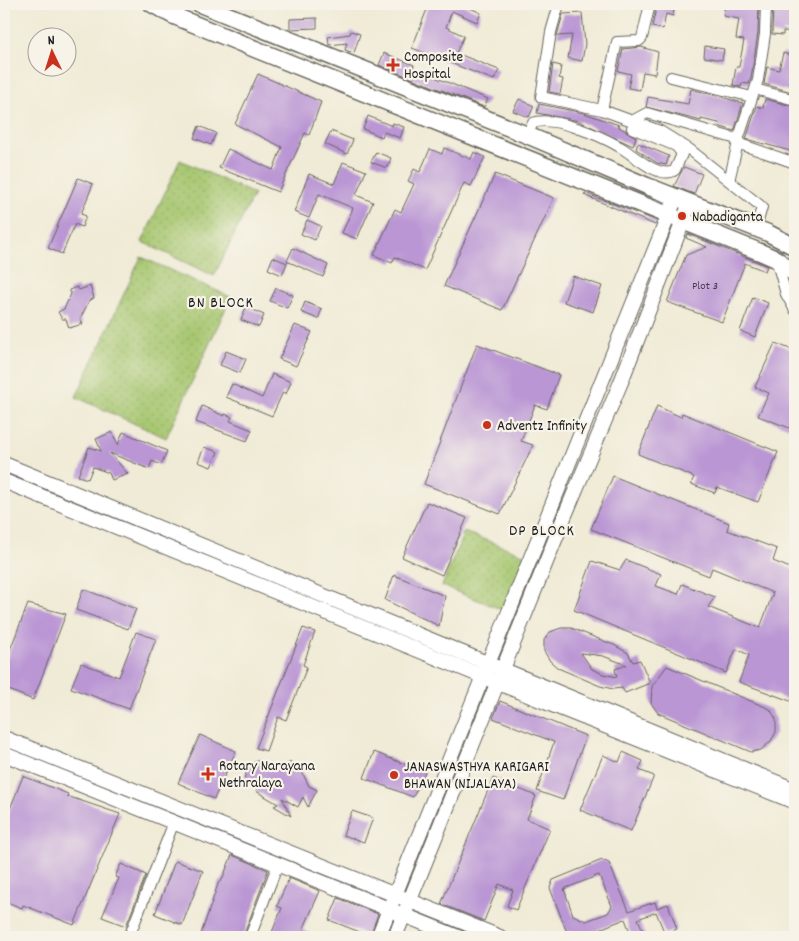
<svg xmlns="http://www.w3.org/2000/svg" width="799" height="941" font-family="Dekko,sans-serif">
<defs>
<pattern id="grass-dots" width="8" height="8" patternUnits="userSpaceOnUse" patternTransform="scale(1.25)"><rect width="8" height="8" fill="#a6c66e"/><path d="M2 2h.1M6 6h.1" fill="none" stroke="#8eaa5f" stroke-width="1.8" stroke-linecap="round"/></pattern>
</defs>
<rect width="100%" height="100%" fill="#f7f3e8"/>
<filter id="ink" filterUnits="userSpaceOnUse"><feTurbulence type="fractalNoise" baseFrequency=".02" numOctaves="2"/><feDisplacementMap in="SourceGraphic" scale="10" xChannelSelector="R" yChannelSelector="G"/><feConvolveMatrix kernelMatrix="1 2 1 2 8 2 1 2 1" color-interpolation-filters="sRGB"/></filter>
<filter id="wash" filterUnits="userSpaceOnUse"><feTurbulence type="fractalNoise" baseFrequency=".0096" numOctaves="4" result="noise"/><feDisplacementMap in="SourceGraphic" scale="20" xChannelSelector="R" yChannelSelector="G"/><feGaussianBlur stdDeviation="1.12" result="paint"/><feColorMatrix in="noise" values="0 0 0 0 0 0 0 0 0 0 0 0 0 0 0 0 0 1.4 0 .05"/><feComposite in="paint" operator="in"/></filter>
<g filter="url(#wash)">
<rect width="100%" height="100%" fill="#f0ebd6"/>
<path fill="url(#grass-dots)" stroke="#617145" d="M180 160 254 194 214 276 142 242Z
M141 257 231 297 166 438 76 397Z
M464 532 526 555 503 610 442 586Z"/>
<g id="blocks">
<path fill="#ba96d4" fill-rule="evenodd" d="M429 4H461L481 13 477 22 452 11 446 27 464 36 456 53 499 70 494 80 412 48Z
M657 4H675L673 16 666 14 663 29 652 27Z
M725 4H759L758 33 751 78 749 84 742 83 741 87 733 85 736 67H739L744 40 736 39 739 19 723 16Z
M773 4H795V32L783 31V35L772 34Z
M582 13 585 44 582 61 568 58 572 35 557 36 563 14Z
M317 18V28L290 29V19Z
M351 31 360 34 354 53 345 50 347 43 329 45 328 37 350 34Z
M705 46 724 49 722 60 704 57Z
M641 47 658 52 655 74 643 72 640 90 628 88 631 74 618 71 623 49Z
M384 53 414 65 413 68 488 99 484 107 379 65Z
M783 53 795 56V93L764 84 767 67 779 70Z
M553 64 561 66 559 78 563 79 560 94 549 92Z
M258 74 321 102 309 135 305 133 278 192 219 168 228 149 273 170 282 147 235 124Z
M691 89 743 103 734 131 718 126 719 123 701 119V121L646 107 648 97 688 104Z
M519 99 534 106 529 117 513 111Z
M765 99 795 107 794 152 746 139 757 106 763 108Z
M539 104 584 113 619 125V127L636 137 633 146 579 121 537 113Z
M368 116 392 126 393 123 404 127 400 138 384 132 382 137 363 129Z
M199 126 216 133 211 145 194 138Z
M331 131 353 140 347 154 325 144Z
M638 143 669 156 666 165 657 163 636 149Z
M444 148 471 159 474 152 485 157 471 186 464 183 425 270 395 257 392 263 374 255 395 209 401 212 414 184 408 181 414 169 420 172 430 149 442 154Z
M376 152 391 158 387 168 371 162Z
M343 162 366 171 356 195 373 202 357 239 342 233 353 208 319 194 309 218 294 212 309 174 334 184Z
M684 167 702 174 694 194 674 186Z
M495 174 554 198 502 310 444 286Z
M78 178 93 184 81 214 86 216 82 227 75 224 62 254 48 248Z
M585 193 657 221 655 225 584 195Z
M307 220 321 226 315 240 301 234Z
M688 234 767 266 765 271 745 263 722 322 667 302 686 255 707 247 686 238Z
M293 248 328 265 323 277 287 261Z
M273 257 287 263 282 275 268 269Z
M573 276 602 286 593 312 564 302Z
M90 286 94 298 89 301 80 319 83 324 69 328 66 319H62L58 312 64 309 71 294 69 290 77 287 79 290Z
M276 288 293 295 287 308 270 301Z
M753 297 768 303 755 337 740 331Z
M305 302 322 309 318 319 301 312Z
M246 307 264 315 259 327 241 320Z
M295 325 312 332 296 366 279 359Z
M775 343 795 351V430L758 416 769 393 755 387Z
M477 344 559 375 547 409 535 405 521 441 533 445 500 514 424 484Z
M226 351 246 359 240 373 220 365Z
M272 374 291 382 286 394 283 392 272 416 226 397 232 384 262 398Z
M202 406 224 416 225 414 232 417 230 421 252 430 247 441 196 422Z
M657 406 681 417 682 413 778 452 758 502 717 487 715 493 691 484 694 477 638 454Z
M112 432 118 445 123 432 167 451 161 465 152 461 149 469 110 453 128 474 112 480 109 473 93 467 88 479 78 476 89 447 101 451 96 439Z
M204 447 218 452 211 467 198 462Z
M613 476 729 523 727 530 777 549 773 561 795 570V696L793 702 739 682 749 655 736 649 726 673 574 610 592 561 620 570 626 560 661 574 656 586 678 594 682 584 715 597 708 607 760 628 773 593 712 568 709 576 591 529Z
M427 502 467 518 442 575 402 557Z
M394 575 445 596 439 626 385 600Z
M83 589 136 609 128 629 76 610Z
M28 604 66 614 33 700 4 688V665Z
M303 628 315 632 303 665 307 667 286 720 278 717 266 751 256 748Z
M561 628H571L614 645 628 653 633 662 640 660 650 683 625 693 622 688 613 689 600 686 558 668 550 661 544 651V640L550 632ZM581 653 603 656 627 665 615 669 617 677 603 674 592 669Z
M136 632 156 639 129 709 71 688 81 663 119 677Z
M667 666 770 709 776 719V732L771 741 761 750 751 752 658 713 651 703 652 686Z
M500 701 586 736 563 800 537 791 554 742 493 718Z
M200 735 236 751 214 799 178 783Z
M374 752 425 772 413 797 364 778Z
M623 752 643 761 639 770 654 776 631 831 580 810 603 755 619 762Z
M260 760 278 769 291 762 293 766 301 770 309 786 317 790 308 807 303 797 298 807 282 798 291 816 274 806 278 804 256 791 259 786 244 778 250 764Z
M23 776 68 794 67 796 120 814 74 925 23 905 22 908 4 901V824Z
M493 778 536 796 527 819 550 829 516 910 507 906 513 890 499 884 484 921 441 904Z
M352 811 373 818 364 842 343 835Z
M232 855 268 870 243 937H200L219 881 221 882Z
M602 860 609 863 629 911 655 902 657 908 668 904 677 929 665 934 656 912 638 919 646 937H632L625 919 582 936 566 930 550 888 553 880ZM599 875 612 906 608 913 586 921 573 915 564 889Z
M175 861 203 871 182 925 155 914Z
M121 864 146 875 126 926 102 917 119 878 115 877Z
M289 878 320 891 303 930 318 937H270L282 908 277 906Z
M338 898 378 914 370 936 329 920Z"/>
</g>
</g>
<g filter="url(#ink)">
<use href="#blocks" fill-opacity="0" stroke="#66645d" stroke-width="1"/>
<g fill="none" stroke-linecap="round" stroke-linejoin="round">
<defs>
<path id="street" d="M559 4 551 32 541 97 602 110 660 131 689 149 762 207 756 228
M671 77 752 97
M755 89 795 100
M602 110 617 42 639 41 642 38 650 4
M632 121 647 113 733 138 739 137 758 80 765 34 766 4
M527 135 533 123C553 115 601 136 620 147 633 154 660 181 675 170L682 154 676 146 632 128
M737 143 795 163
M729 181 739 138
M776 259 786 294 795 310
M129 937 174 822
M250 937 278 864"/>
<path id="secondary" d="M4 464 795 790
M4 481 555 706 795 802
M4 738 500 937
M4 754 458 937
M378 937 676 197
M395 937 563 520 621 382 690 203"/>
<path id="primary" d="M152 4 172 15 260 51 760 252 776 259 795 274
M200 4 527 135 647 186 768 233 795 247"/>
</defs>
<use href="#street" stroke="#66645d" stroke-width="12"/>
<use href="#secondary" stroke="#66645d" stroke-width="16"/>
<use href="#primary" stroke="#66645d" stroke-width="19"/>
<use href="#street" stroke="#fff" stroke-width="10"/>
<use href="#secondary" stroke="#fff" stroke-width="14"/>
<use href="#primary" stroke="#fff" stroke-width="16"/>
</g>
</g>
<g fill="#c8321e" stroke="#f7f3e8" stroke-width="2">
<path d="M390.5 57.5h5v5h5v5h-5v5h-5v-5h-5v-5h5z"/>
<circle cx="682" cy="216" r="5"/>
<circle cx="487" cy="425" r="5"/>
<path d="M205.5 766.5h5v5h5v5h-5v5h-5v-5h-5v-5h5z"/>
<circle cx="394" cy="775" r="5"/>
</g>
<g text-anchor="middle" stroke-width="4.5" stroke-linejoin="round" paint-order="stroke">
<g font-size="12" fill="#443a4a">
<text x="705" y="289">Plot 3</text>
</g>
<g font-size="15" fill="#1c1c1c" stroke="#f7f3e8" text-anchor="start">
<text x="404" y="61">Composite<tspan x="404" dy="17">Hospital</tspan></text>
<text x="692" y="221">Nabadiganta</text>
<text x="497" y="430">Adventz Infinity</text>
<text x="219" y="770">Rotary Narayana<tspan x="219" dy="17">Nethralaya</tspan></text>
<text x="404" y="771">JANASWASTHYA KARIGARI<tspan x="404" dy="17">BHAWAN (NIJALAYA)</tspan></text>
</g>
<g font-size="16" letter-spacing="1" fill="#1c1c1c" stroke="#f7f3e8">
<text x="221" y="307">BN BLOCK</text>
<text x="542" y="535">DP BLOCK</text>
</g>
</g>
<rect width="799" height="941" fill="none" stroke="#f7f3e8" stroke-width="20"/>
<g transform="translate(52 52) rotate(356)"><circle r="24" fill="#f7f3e8" stroke="#9f9d96"/>
<path d="M0-4L9 19L0 12L-9 19Z" fill="#c8321e"/>
<text y="-8" font-size="14" font-weight="bold" text-anchor="middle" fill="#1c1c1c">N</text>
</g>
</svg>
